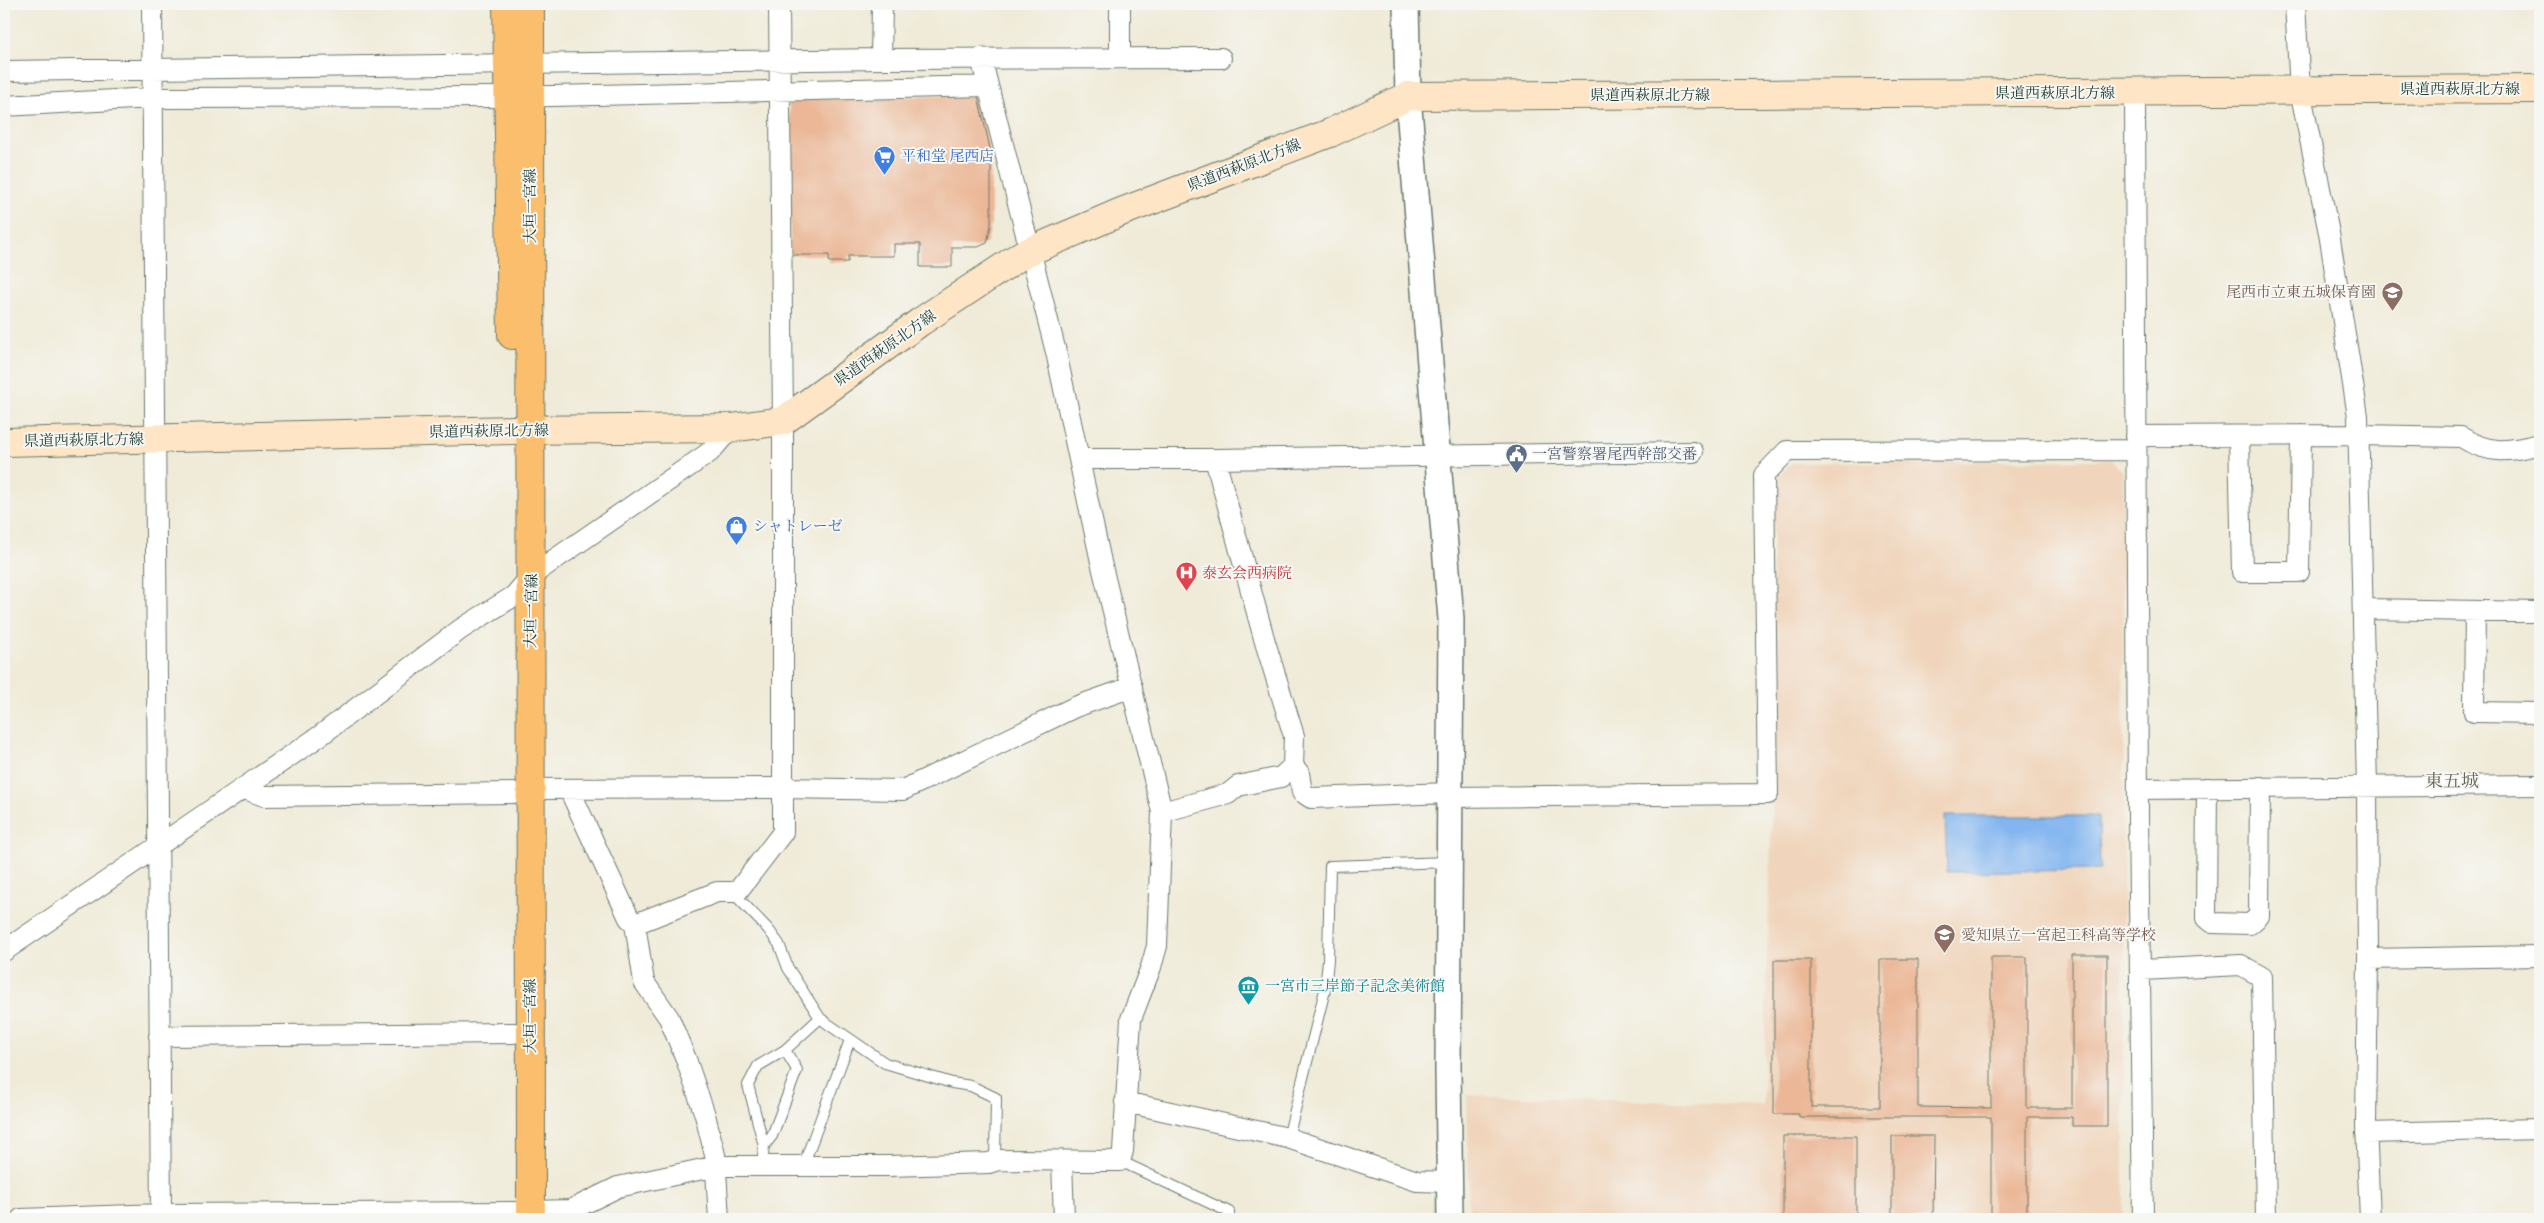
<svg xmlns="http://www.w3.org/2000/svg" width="2544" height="1223" font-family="'IM FELL French Canon','Noto Serif JP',serif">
<rect width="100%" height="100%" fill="#f6f6f2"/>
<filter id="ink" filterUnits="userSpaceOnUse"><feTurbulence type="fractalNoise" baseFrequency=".02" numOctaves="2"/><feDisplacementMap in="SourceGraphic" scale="10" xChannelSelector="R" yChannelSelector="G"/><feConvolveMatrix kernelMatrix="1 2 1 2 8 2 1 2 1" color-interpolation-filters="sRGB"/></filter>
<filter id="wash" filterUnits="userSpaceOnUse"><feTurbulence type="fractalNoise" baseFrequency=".0096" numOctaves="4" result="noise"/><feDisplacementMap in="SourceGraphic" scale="20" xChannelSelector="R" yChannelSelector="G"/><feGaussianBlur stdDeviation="1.12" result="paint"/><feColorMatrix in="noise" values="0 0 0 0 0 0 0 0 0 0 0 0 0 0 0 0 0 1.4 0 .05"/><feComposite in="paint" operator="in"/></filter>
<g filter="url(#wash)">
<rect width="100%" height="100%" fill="#f0ebd8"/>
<path fill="#f0d5bc" d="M2110 460 2123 471 2124 1219H1469L1467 1095 1763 1105 1773 767V481L1792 463Z"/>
<path fill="#83b6f0" stroke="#517a92" d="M1945 816H2099L2100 870 1947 872Z"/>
<g id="blocks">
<path fill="#ebb796" d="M978 96 991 153V225L987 243 978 247H952V267H920V244H894V256H848V262H829V255H790L789 97Z
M2072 955H2107V1126H2072V1117H2027V1219H1991V1117H1799V1114H1774V960H1811V1107H1880V959H1918V1107L1991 1108V957H2027V1108H2072Z
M1783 1136H1856V1219H1783Z
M1892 1136H1934L1933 1219H1892Z"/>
</g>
</g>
<g filter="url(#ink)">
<use href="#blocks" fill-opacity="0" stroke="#687a6d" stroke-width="1"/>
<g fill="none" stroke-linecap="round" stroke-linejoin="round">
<defs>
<path id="service" d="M737 892 739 899 768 929 779 944 788 968 820 1018 828 1024 885 1063 952 1083 971 1086 996 1098 995 1161
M1288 1138 1325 990 1328 960 1330 866 1449 862
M764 1146 772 1136 797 1070 785 1050
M1120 1161 1229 1212V1219
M762 1166 764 1146 748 1085 758 1066 785 1050 820 1018
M806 1166V1158L850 1040"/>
<path id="minor" d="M152 4 161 1219
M1120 4V58
M2295 4 2300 90 2329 233 2358 416 2367 786 2368 959 2366 1125 2370 1219
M881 59 882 4
M4 71 881 59 1221 58
M2135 93 2138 817 2143 1219
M4 106 152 98 509 97 988 86
M2136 436 2359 435 2461 437C2490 455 2508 452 2540 444
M2239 436 2242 572H2299L2301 435
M1080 459H1215L1693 452
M2364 609 2540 612
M2475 611 2474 712 2540 713
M1293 766 1299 773 1302 792 1311 798 1449 793
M2207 788 2206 918 2212 923 2250 924 2259 916 2260 787
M245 789 264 796 514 793
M530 789 783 788 903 790 1075 707 1132 687
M569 789 629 918 635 924 644 982 669 1018 686 1059 705 1115 715 1155 719 1219
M2139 789 2540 785
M1449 797 1768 794 1764 475 1787 451 2136 450
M1162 812 1228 794 1238 786 1281 777 1293 766 1294 736 1265 642 1215 459
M635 924 717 892H737L783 832V421L779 4
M4 951 321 735 461 629 514 596 532 575 710 452 731 428
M2368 959 2540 956
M2141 970 2241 965 2262 977 2266 1219
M159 1036 514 1033
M1125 1102 1288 1138 1417 1181 1450 1182
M2366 1133 2540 1129
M1062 1161 1064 1219
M531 1211 571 1210 618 1187 717 1166H889L989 1163 998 1160 1120 1161 1123 1151 1131 1019 1151 967 1157 946 1162 812 1101 562 1056 352 981 58
M21 1219 161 1214 515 1212"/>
<path id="tertiary" d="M1406 4 1408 96 1451 619 1448 1070 1450 1219"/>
<path id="secondary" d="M4 442 513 430 731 428 783 421 920 322 1023 254 1121 212 1330 133 1408 96 2540 89"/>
<path id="primary" d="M507 4 512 335
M530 4 531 1219"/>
</defs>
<use href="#service" stroke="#687a6d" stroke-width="12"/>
<use href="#minor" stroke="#687a6d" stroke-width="22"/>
<use href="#tertiary" stroke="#687a6d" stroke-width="28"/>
<use href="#secondary" stroke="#687a6d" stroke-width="30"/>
<use href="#primary" stroke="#687a6d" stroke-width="30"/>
<use href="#service" stroke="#fff" stroke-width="10"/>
<use href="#minor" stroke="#fff" stroke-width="20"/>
<use href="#tertiary" stroke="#fff" stroke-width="25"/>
<use href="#secondary" stroke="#fde5c5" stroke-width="28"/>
<use href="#primary" stroke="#fabe6d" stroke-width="28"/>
</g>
</g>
<defs>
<symbol id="supermarket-pin" viewBox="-11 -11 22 30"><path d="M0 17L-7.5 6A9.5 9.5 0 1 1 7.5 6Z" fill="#3f7fe0" stroke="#f6f6f2"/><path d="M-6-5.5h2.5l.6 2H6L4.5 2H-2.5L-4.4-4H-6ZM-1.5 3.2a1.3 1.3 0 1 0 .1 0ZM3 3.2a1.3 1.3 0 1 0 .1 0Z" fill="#fff"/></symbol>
<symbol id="school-pin" viewBox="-11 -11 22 30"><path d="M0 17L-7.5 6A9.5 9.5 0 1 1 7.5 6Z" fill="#8d6e63" stroke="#f6f6f2"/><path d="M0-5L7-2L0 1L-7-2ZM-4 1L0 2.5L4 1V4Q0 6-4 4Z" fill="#fff"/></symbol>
<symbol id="civic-pin" viewBox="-11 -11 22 30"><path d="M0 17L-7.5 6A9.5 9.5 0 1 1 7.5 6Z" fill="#5c6f8a" stroke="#f6f6f2"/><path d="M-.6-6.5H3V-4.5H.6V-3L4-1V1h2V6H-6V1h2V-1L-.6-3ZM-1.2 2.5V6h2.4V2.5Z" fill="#fff"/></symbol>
<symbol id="shop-pin" viewBox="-11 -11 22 30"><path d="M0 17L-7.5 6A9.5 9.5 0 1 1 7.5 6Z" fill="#3f7fe0" stroke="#f6f6f2"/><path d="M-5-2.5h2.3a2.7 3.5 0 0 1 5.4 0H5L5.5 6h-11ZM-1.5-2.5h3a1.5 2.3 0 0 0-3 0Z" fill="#fff"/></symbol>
<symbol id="hospital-pin" viewBox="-11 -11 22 30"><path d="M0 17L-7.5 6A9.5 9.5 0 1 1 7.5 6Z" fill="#e0444e" stroke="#f6f6f2"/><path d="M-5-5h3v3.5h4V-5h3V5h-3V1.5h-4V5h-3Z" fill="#fff"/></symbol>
<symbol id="museum-pin" viewBox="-11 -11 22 30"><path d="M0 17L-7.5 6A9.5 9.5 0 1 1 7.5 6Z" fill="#0f9aa8" stroke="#f6f6f2"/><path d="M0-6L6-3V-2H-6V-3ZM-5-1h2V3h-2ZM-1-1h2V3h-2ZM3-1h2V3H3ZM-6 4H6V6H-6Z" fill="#fff"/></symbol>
</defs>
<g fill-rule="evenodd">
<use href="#supermarket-pin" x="872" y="144" width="25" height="34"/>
<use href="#school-pin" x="2380" y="280" width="25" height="34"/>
<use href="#civic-pin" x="1504" y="442" width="25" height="34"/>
<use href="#shop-pin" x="724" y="514" width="25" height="34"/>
<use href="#hospital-pin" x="1174" y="560" width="25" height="34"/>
<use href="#school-pin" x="1932" y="922" width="25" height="34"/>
<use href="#museum-pin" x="1236" y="974" width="25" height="34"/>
</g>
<g text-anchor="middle" stroke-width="4" stroke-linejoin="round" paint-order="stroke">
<g font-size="15" fill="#1f3d34" stroke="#f6f6f2">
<text x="2460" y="94">県道西萩原北方線</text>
<text x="2055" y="98">県道西萩原北方線</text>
<text x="1650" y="100">県道西萩原北方線</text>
<text transform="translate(1244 165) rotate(-21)" y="5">県道西萩原北方線</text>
<text transform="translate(530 206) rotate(-90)" y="5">大垣一宮線</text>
<text transform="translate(885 348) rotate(-35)" y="5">県道西萩原北方線</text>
<text transform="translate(489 431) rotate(-1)" y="5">県道西萩原北方線</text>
<text transform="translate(84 440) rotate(-1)" y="5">県道西萩原北方線</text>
<text transform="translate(531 611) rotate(-89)" y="5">大垣一宮線</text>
<text transform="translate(530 1016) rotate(-90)" y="5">大垣一宮線</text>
</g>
<g font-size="15" fill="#366cbe" stroke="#f6f6f2" text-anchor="start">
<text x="901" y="161">平和堂 尾西店</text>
<text x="753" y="531">シャトレーゼ</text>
</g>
<g font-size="15" fill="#785e54" stroke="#f6f6f2" text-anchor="end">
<text x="2376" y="297">尾西市立東五城保育園</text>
<text x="1961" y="940" text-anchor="start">愛知県立一宮起工科高等学校</text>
</g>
<g font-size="15" fill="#4e5e75" stroke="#f6f6f2" text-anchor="start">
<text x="1532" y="459">一宮警察署尾西幹部交番</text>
</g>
<g font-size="15" fill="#be3a42" stroke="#f6f6f2" text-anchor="start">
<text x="1202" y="578">泰玄会西病院</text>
</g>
<g font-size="15" fill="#0d838f" stroke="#f6f6f2" text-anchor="start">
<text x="1265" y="991">一宮市三岸節子記念美術館</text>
</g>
<g font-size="18" fill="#666856" stroke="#f6f6f2">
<text x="2452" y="787">東五城</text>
</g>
</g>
<rect width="2544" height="1223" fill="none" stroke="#f6f6f2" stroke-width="20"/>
</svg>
